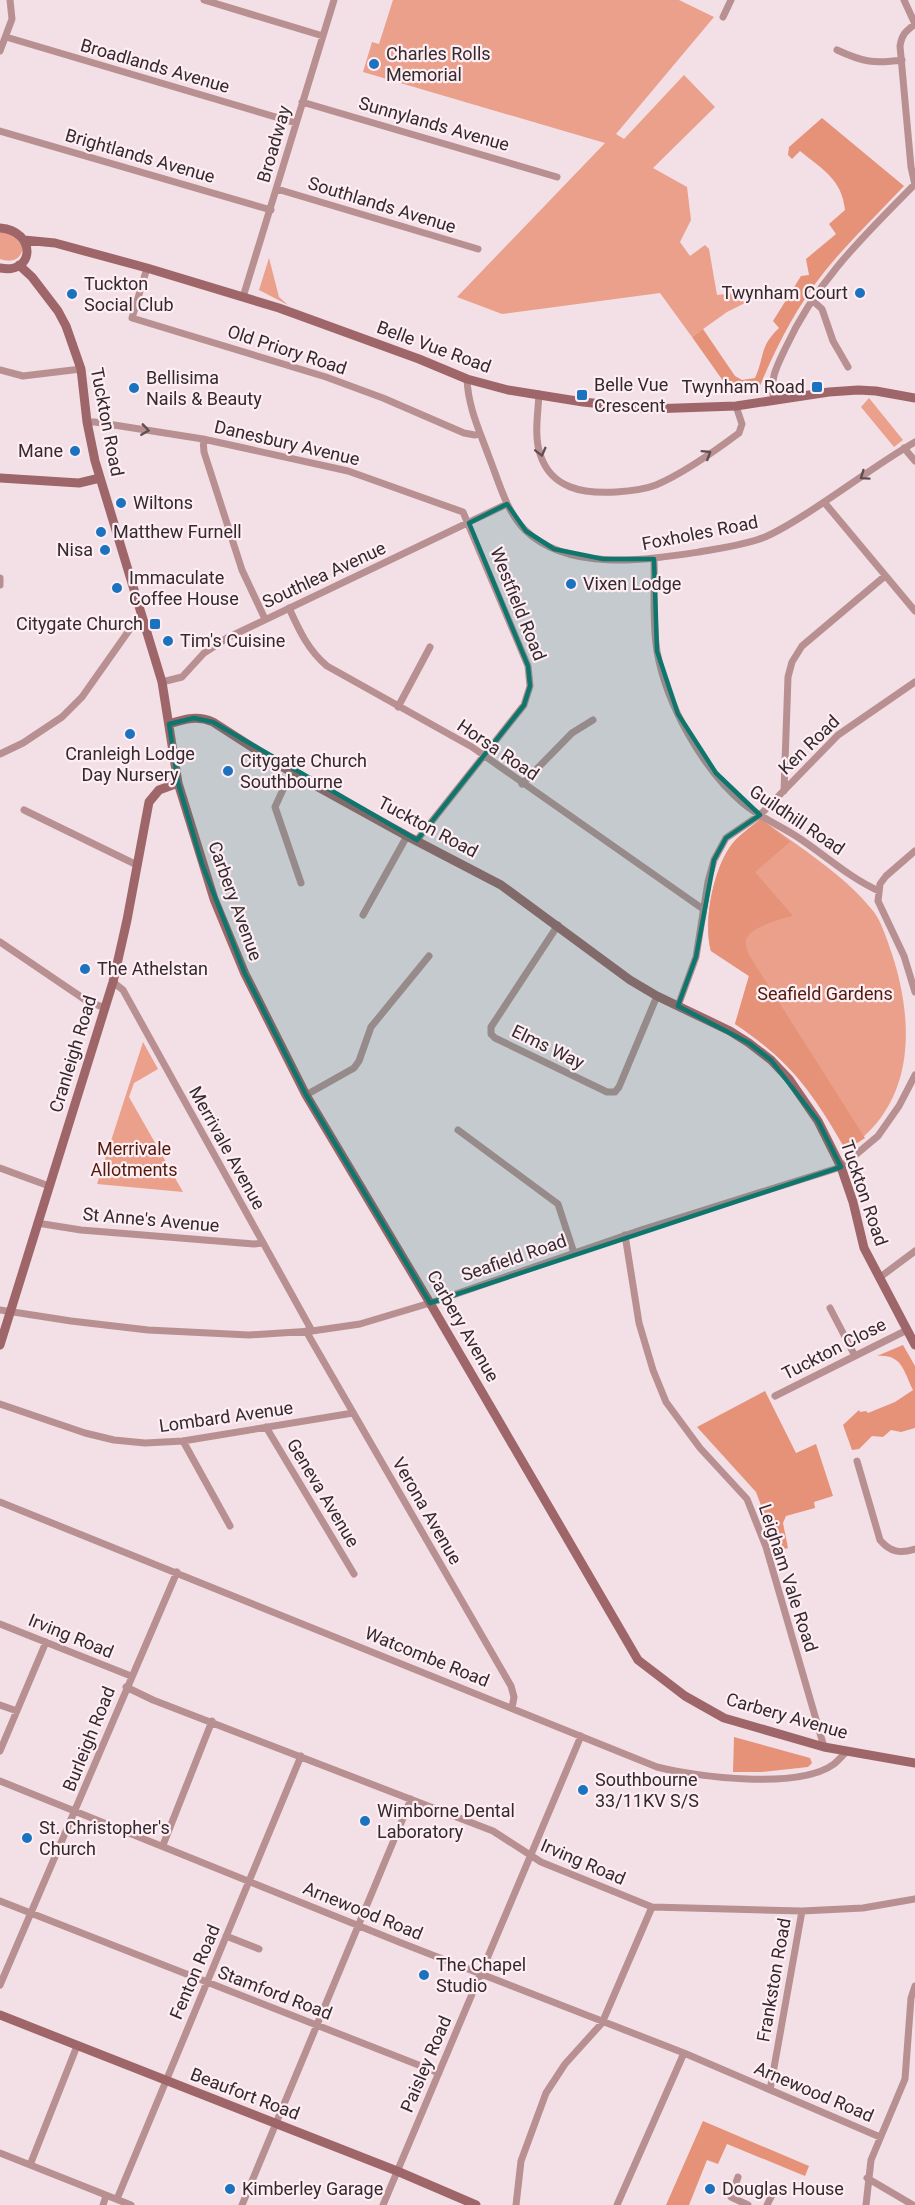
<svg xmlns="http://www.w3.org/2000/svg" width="915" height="2205" font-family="Roboto,sans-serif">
<rect width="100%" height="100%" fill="#f3dfe6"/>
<path fill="#eaa08a" d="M393 0H679L714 17 616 134 624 139 684 75 715 107 653 168 687 187 691 220 680 242 690 256 705 245 709 249 717 295 734 293 745 303 727 312 692 337 660 293 502 314 457 297 605 143 363 72 372 42 379 44Z
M0 231 12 233 23 247C21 260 12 263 0 259Z
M269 258 279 297 288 305 259 290Z
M869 398 903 440 894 447 861 407Z
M761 819C800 848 843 873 874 912 882 923 887 940 892 954 915 1025 915 1104 848 1149L844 1147C812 1091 789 1060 735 1024L749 976 711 951C703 923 713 871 730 847 737 836 751 827 761 819Z
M143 1042 158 1069 134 1083 129 1097 183 1192 97 1184Z"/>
<path fill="#e69279" d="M822 118 904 186C878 214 849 241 825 271 797 306 776 347 759 388L750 393 733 395 692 337 703 329 735 376 742 380 755 378C765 356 759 347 779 328L773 321 801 276 809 275 806 259 836 234 829 224 845 210C842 179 822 169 800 151L792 159 788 155 789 147Z
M761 819 790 842 755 872 793 916C781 919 749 927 746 940 745 945 747 950 749 955L865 1138 848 1149 844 1147C812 1091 789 1060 735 1024L749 976 711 951C703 923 713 871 730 847 737 836 751 827 761 819Z
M903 1345 915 1366V1428L901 1432 891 1430 883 1437 872 1436 859 1449 852 1450 843 1425 859 1410 860 1412 866 1411 868 1413 895 1402 913 1390C903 1370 902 1354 877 1356Z
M765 1391 796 1453 816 1444 833 1496 814 1502 815 1508 786 1516 783 1523 788 1548 778 1551 756 1492 697 1427Z
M734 1737 810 1758 812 1763 808 1767 761 1772H733Z
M703 2121 809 2166 805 2176 727 2144 718 2164 707 2160 689 2205H666Z"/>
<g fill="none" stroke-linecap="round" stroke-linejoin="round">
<path stroke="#b89091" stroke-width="7" d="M204 0 323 36
M904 0 915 24
M723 17 731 0
M6 37 296 123
M837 50C863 62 874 64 902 60
M0 51 12 19 10 0
M302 102 557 177
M0 131 271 210
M915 185 911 167 900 46C902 34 906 31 915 24
M277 189 478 249
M147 268 132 318 326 377 383 398 464 433 475 435 480 433
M243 297 334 0
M812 300 822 309 833 341 848 367
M0 370 23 376 81 369
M467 379C468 407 480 432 489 457 499 482 506 511 525 530 568 572 646 560 699 552 721 548 745 545 765 537 781 530 795 521 809 512 845 489 879 463 915 442
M539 394C538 413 534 436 540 454 551 489 584 494 616 492 630 491 643 490 656 485 684 473 715 451 739 433L742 424 736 406
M774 400C769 379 777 366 786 347 816 281 865 235 915 184
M87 422H95L203 439 348 471 463 512 528 666 530 686 524 705 417 840
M203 439 204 452 242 570 265 619
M904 448 915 461
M824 502 915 611
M654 559C655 589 652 621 657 651 666 704 703 770 744 804 761 818 781 826 799 838 826 856 850 878 879 891
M0 578V585
M289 608C299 630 308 650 327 666L472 747 703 909
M162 682 182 677 204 653 227 638 507 504
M398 707 430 647
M0 754 23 743 62 717 82 697 130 629 145 622
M291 772 275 807 301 883
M522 784 572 733 593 720
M784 791 788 677 792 662 802 646 885 576
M24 810 137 865
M915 851 886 876 880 884 878 901 904 956 915 992
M363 915 407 836
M558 925 491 1027V1034L495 1038 607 1092H615L619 1087 657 996
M0 942 87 1001 105 1008
M113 982 123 990 312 1331
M678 1006 696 957 708 882 714 860 726 838 760 815 838 735 915 682
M306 1095 354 1068 359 1061 371 1027 429 956
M458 1130 558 1204 574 1253
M0 1168 49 1186
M37 1223 81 1230 254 1244 263 1243
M625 1235 639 1323 653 1370 666 1402 700 1448 747 1499 766 1547 824 1747
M879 1278 915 1251
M830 1308 855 1356
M0 1310 71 1321 148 1330 249 1335 312 1331 360 1324 430 1303 641 1230 841 1167 878 1136 899 1106 915 1075
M306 1331 511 1686 514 1697 512 1708
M775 1396 907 1330
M0 1404 85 1433 114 1440 145 1443 183 1441 353 1413
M266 1427 354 1574
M183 1441 230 1526
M857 1461 880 1540C890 1552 900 1554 915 1549
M0 1502 657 1767C697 1777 799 1790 834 1764 839 1760 843 1755 847 1751
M0 1624 131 1676
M126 1687 153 1700 493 1831 541 1862 652 1907 802 1911 863 1908 915 1899
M0 1705 17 1711
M0 1751 46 1642
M0 1781 404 1944 684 2053 880 2137
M163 1845 212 1721
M0 1901 439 2073
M226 1936 259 1949
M0 1985 177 1572
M770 2090 802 1911
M0 2153 131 2205
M30 2165 77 2046
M738 2177 731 2197 748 2205
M867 2178 913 2205
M117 2199 301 1756
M103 2205 106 2196
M242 2205 411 1799
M383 2205 581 1736
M516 2205 521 2161 546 2093 565 2064 602 2023 652 1907
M617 2205 684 2053
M767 2205 775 2189
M866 2205 871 2160 905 2079 911 1998 915 1986"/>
<path stroke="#9f6669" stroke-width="9" d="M0 228C37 231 35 275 0 268
M24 240 55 243 147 268 279 308 419 359 467 379 508 390 583 402 650 409 736 406 829 392 858 390 876 391 915 398
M19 265 32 277 58 311 66 326 81 369 87 422 95 461 162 682 178 783 214 899 245 974 306 1095 430 1303 638 1660 685 1696 724 1718 824 1747 915 1763
M0 478 79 483 100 478
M169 724C185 719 197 715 213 722L291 772 407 836 501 885 630 980 657 996 730 1031 749 1043 771 1060 789 1079 818 1121 841 1167 853 1202 864 1248 915 1345
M0 1345 113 982 127 920 149 802 159 790 178 783
M0 2015 397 2171 476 2205"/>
</g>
<defs><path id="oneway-chevron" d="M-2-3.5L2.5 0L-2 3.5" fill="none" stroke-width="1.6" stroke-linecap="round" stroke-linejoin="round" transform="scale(1.5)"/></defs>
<g stroke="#614e50">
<use href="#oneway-chevron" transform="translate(145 430) rotate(8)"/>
<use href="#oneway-chevron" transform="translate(541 452) rotate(76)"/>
<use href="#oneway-chevron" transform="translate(707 454) rotate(-32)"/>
<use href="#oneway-chevron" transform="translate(864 476) rotate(145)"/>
</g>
<path fill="#0f766e" fill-opacity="0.2" stroke="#0f766e" stroke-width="4.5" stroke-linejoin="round" d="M507 504 526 531 554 549 603 559H654L657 651 678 714 716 773 760 815 726 838 714 860 696 957 678 1006 749 1043 771 1060 818 1121 841 1167 430 1303 306 1095 245 974 202 864 178 783 169 724 194 718 213 722 417 840 524 705 530 686 528 666 469 523Z"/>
<g fill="#1b73c0" stroke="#feedf3" stroke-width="2">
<circle cx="374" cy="64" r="6"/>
<circle cx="860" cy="293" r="6"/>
<circle cx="72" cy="294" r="6"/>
<rect x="811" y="381" width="12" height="12" rx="3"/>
<circle cx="134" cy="388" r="6"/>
<rect x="576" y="389" width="12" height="12" rx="3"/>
<circle cx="75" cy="451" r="6"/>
<circle cx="121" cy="503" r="6"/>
<circle cx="101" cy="532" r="6"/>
<circle cx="105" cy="550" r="6"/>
<circle cx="571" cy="584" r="6"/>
<circle cx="117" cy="588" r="6"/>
<rect x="149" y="618" width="12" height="12" rx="3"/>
<circle cx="168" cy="641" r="6"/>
<circle cx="130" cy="734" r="6"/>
<circle cx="228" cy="771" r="6"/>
<circle cx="85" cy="969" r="6"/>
<circle cx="583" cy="1790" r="6"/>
<circle cx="365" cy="1821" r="6"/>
<circle cx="27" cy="1838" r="6"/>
<circle cx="424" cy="1975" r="6"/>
<circle cx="230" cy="2189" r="6"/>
<circle cx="710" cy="2189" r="6"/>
</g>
<g text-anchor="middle" stroke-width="4.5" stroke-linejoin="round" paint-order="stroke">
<g font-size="18" fill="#322a2d" stroke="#feedf3" text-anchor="start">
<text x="386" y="60">Charles Rolls<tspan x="386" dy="21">Memorial</tspan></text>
<text x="84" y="290">Tuckton<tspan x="84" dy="21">Social Club</tspan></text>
<text x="848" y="299" text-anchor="end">Twynham Court</text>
<text x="146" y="384">Bellisima<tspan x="146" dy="21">Nails &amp; Beauty</tspan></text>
<text x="594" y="391">Belle Vue<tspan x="594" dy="21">Crescent</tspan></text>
<text x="805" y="393" text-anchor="end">Twynham Road</text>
<text x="63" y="457" text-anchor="end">Mane</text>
<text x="133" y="509">Wiltons</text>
<text x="113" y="538">Matthew Furnell</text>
<text x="93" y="556" text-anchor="end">Nisa</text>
<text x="129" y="584">Immaculate<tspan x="129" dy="21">Coffee House</tspan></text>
<text x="583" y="590">Vixen Lodge</text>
<text x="143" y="630" text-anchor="end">Citygate Church</text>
<text x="180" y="647">Tim's Cuisine</text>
<text x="130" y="760" text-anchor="middle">Cranleigh Lodge<tspan x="130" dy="21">Day Nursery</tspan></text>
<text x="240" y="767">Citygate Church<tspan x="240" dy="21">Southbourne</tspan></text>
<text x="97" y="975">The Athelstan</text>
<text x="595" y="1786">Southbourne<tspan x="595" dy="21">33/11KV S/S</tspan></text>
<text x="377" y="1817">Wimborne Dental<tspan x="377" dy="21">Laboratory</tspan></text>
<text x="39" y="1834">St. Christopher's<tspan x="39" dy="21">Church</tspan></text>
<text x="436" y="1971">The Chapel<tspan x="436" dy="21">Studio</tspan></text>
<text x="242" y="2195">Kimberley Garage</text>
<text x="722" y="2195">Douglas House</text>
</g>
<g font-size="18" fill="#322a2d" stroke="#feedf3">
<text transform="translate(155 66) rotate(16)" y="6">Broadlands Avenue</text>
<text transform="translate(434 124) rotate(16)" y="6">Sunnylands Avenue</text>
<text transform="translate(274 144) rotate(-74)" y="6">Broadway</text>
<text transform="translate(140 156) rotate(16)" y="6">Brightlands Avenue</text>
<text transform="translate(382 205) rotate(17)" y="6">Southlands Avenue</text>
<text transform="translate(434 347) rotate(20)" y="6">Belle Vue Road</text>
<text transform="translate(287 350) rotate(18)" y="6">Old Priory Road</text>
<text transform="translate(107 422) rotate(79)" y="6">Tuckton Road</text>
<text transform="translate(287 443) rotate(13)" y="6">Danesbury Avenue</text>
<text transform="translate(700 533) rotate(-11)" y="6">Foxholes Road</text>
<text transform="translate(324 575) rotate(-25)" y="6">Southlea Avenue</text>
<text transform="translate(518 604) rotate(68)" y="6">Westfield Road</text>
<text transform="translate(809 745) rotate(-44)" y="6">Ken Road</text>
<text transform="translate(498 750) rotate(34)" y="6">Horsa Road</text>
<text transform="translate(797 820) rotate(34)" y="6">Guildhill Road</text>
<text transform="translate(428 827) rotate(28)" y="6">Tuckton Road</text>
<text transform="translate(235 901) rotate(70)" y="6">Carbery Avenue</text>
<text transform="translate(548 1047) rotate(26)" y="6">Elms Way</text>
<text transform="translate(73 1054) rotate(-73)" y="6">Cranleigh Road</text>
<text transform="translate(227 1148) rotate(61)" y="6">Merrivale Avenue</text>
<text transform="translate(864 1193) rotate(71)" y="6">Tuckton Road</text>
<text transform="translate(151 1220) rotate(5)" y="6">St Anne's Avenue</text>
<text transform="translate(514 1258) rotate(-19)" y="6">Seafield Road</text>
<text transform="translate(463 1326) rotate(60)" y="6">Carbery Avenue</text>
<text transform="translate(834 1349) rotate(-27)" y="6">Tuckton Close</text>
<text transform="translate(226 1417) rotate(-8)" y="6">Lombard Avenue</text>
<text transform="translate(323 1493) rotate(59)" y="6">Geneva Avenue</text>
<text transform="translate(427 1511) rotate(60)" y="6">Verona Avenue</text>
<text transform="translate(788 1578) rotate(72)" y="6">Leigham Vale Road</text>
<text transform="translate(71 1636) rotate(22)" y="6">Irving Road</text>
<text transform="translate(427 1657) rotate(22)" y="6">Watcombe Road</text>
<text transform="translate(787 1716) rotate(16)" y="6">Carbery Avenue</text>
<text transform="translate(89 1739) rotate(-68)" y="6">Burleigh Road</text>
<text transform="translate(583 1862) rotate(23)" y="6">Irving Road</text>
<text transform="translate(363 1911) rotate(22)" y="6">Arnewood Road</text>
<text transform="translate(195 1972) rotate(-67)" y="6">Fenton Road</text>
<text transform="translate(774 1980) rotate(-80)" y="6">Frankston Road</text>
<text transform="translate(275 1993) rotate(21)" y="6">Stamford Road</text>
<text transform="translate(426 2064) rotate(-67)" y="6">Paisley Road</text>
<text transform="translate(814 2092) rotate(23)" y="6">Arnewood Road</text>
<text transform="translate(245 2094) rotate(21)" y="6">Beaufort Road</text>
</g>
<g font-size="18" fill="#501b0b" stroke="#feedf3">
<text x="825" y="1000">Seafield Gardens</text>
<text x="134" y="1155">Merrivale<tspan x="134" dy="21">Allotments</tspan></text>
</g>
</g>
</svg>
